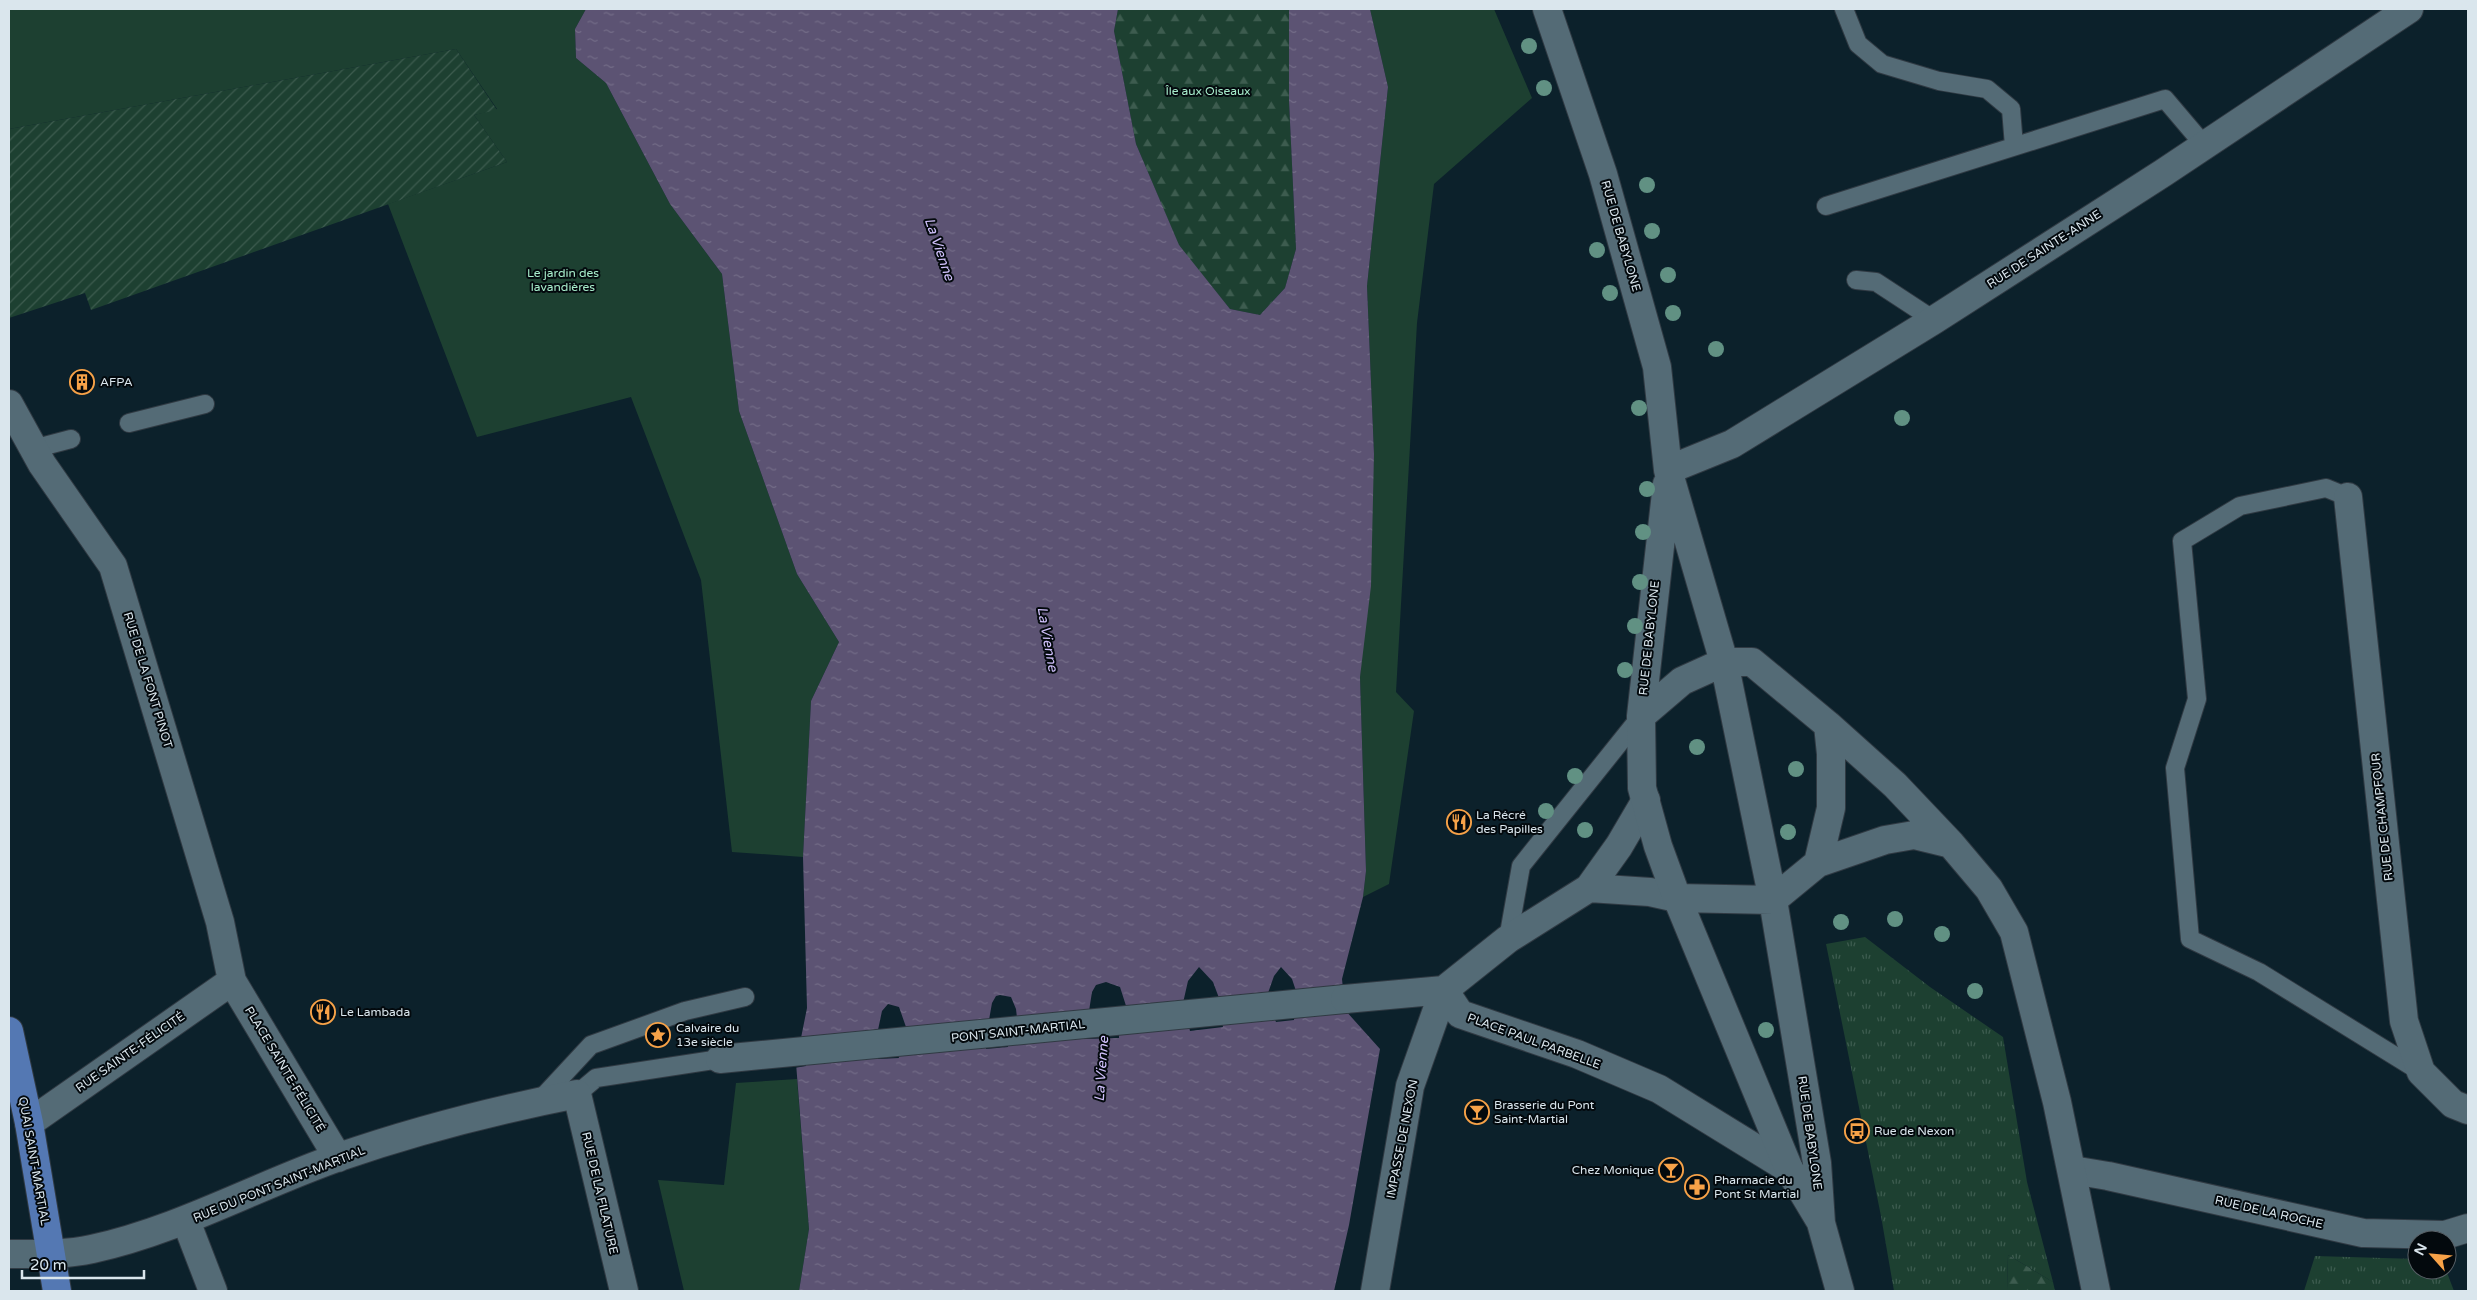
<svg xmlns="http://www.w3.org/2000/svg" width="2477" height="1300" font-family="'Varela Round',sans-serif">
<defs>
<pattern id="grass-tufts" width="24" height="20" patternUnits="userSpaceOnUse" patternTransform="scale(1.25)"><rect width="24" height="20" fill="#1d4031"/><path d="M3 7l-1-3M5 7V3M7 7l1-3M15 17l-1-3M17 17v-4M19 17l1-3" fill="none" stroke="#3d5c4f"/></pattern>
<pattern id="forest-firs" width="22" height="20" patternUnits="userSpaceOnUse" patternTransform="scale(1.25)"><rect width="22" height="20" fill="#1d4031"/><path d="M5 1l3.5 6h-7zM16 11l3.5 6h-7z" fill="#3d5c4f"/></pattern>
<pattern id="garden-furrows" width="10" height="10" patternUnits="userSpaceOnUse" patternTransform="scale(1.25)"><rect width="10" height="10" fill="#1d4031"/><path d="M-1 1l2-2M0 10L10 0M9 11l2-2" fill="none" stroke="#3d5c4f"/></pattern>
<pattern id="water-ripples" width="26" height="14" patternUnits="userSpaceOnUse" patternTransform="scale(1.25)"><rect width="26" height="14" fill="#5c5373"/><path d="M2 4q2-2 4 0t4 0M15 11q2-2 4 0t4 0" fill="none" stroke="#736c87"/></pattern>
</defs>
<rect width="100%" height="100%" fill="#0c212b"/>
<path fill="url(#grass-tufts)" d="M1865 937 1930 987 2003 1037 2027 1182 2053 1282 2008 1255 2007 1291H1894L1881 1216 1826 944Z
M2315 1256 2417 1259V1270H2446L2454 1291H2304Z"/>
<path fill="url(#forest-firs)" d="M1118 9H1289V101L1296 249 1285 288 1260 315 1230 309 1179 246 1136 144 1114 31Z
M2008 1255 2053 1282 2055 1291H2007Z"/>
<path fill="#1d4031" d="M9 9H586L575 29 576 58 606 83 670 204 722 274 739 411 797 574 839 642 811 701 803 857 732 852 701 580 631 397 477 437 388 204 507 162 474 115 497 109 456 49 9 129Z
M1370 9H1494L1532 98 1434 184 1417 323 1396 692 1414 711 1389 884 1363 897 1366 871 1360 677 1374 454 1367 286 1388 87Z
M797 1079 809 1229 799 1291H684L658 1180 724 1185 736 1083Z"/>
<path fill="url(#garden-furrows)" d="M456 49 497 110 474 115 507 162 91 310 85 293 9 318V129Z"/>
<path fill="url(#water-ripples)" d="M586 9H1118L1114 31 1136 144 1179 245 1230 309 1260 315 1285 288 1296 249 1289 101V9H1370L1388 87 1367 286 1374 454 1371 586 1360 677 1366 871 1363 897 1342 979 1345 1010 1380 1049 1349 1225 1334 1291H799L809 1229 796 1063 807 1008 803 857 811 701 839 642 797 574 739 411 722 274 670 204 606 83 576 58 575 29Z"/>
<path fill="#0c212b" d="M1199 967 1213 982 1219 998 1268 993 1274 976 1281 967 1292 979 1296 991 1294 1020 1276 1022 1274 1018 1222 1023 1223 1027 1190 1031 1189 1027 1119 1034V1038L1082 1039 1081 1035 1008 1042V1047L986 1049V1045L898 1054 899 1058 878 1059 877 1055 805 1063 806 1066 794 1068 799 1037 878 1030 882 1011 888 1004 899 1007 906 1027 989 1020 992 1003 996 996 1000 995 1011 997 1016 1009 1017 1018 1089 1011 1092 992 1096 985 1106 982 1120 987 1127 1009 1183 1003 1188 981Z"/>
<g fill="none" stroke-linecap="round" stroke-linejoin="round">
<defs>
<path id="service" d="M1844 9 1858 44 1882 64 1939 81 1987 89 2011 109 2014 146
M1826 206 2165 99 2204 145
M1856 280 1876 282 1934 320
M129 423 205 404
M33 449 71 439
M2348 497 2326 488 2240 506 2182 541 2197 699 2175 768 2190 939 2259 972 2421 1072
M1508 939 1521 866 1641 716
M577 1094 596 1078 720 1059
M539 1101 591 1045 685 1011 745 997"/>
<path id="pedestrian" d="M720 1059 1345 999"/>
<path id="minor" d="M9 404 42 464 113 566 220 922 232 981 338 1158
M2348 497 2404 1021 2421 1072 2453 1104 2468 1110
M1589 888 1650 892 1677 898
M1444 990 1460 1014 1577 1054 1659 1089 1789 1169
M1444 990 1508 939 1589 888 1619 846 1646 800
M1345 999 1444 990
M29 1123 232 981
M2072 1170 2108 1176 2363 1233 2445 1235 2468 1228
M186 1221 213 1291
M9 1254C36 1254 65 1255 92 1249 179 1230 256 1186 339 1157 417 1130 496 1110 577 1094L624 1291
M1375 1291 1410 1086 1444 990"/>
<path id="tertiary" d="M1547 9 1603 174 1657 367 1668 470 1724 662 1773 900 1817 1163 1821 1223 1840 1291
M1668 470 1732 444 1934 320 2163 173 2409 9
M1667 484 1641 716 1642 788 1658 846 1677 898 1789 1169 1819 1219
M1641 716 1682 681 1724 662H1752L1828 725 1895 785 1951 844 1989 889 2014 932 2057 1102 2096 1291
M1818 863 1831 808V754L1828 725
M1677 898 1773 900
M1773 900 1818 863 1885 840 1914 835 1951 844"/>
<path id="primary" d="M9 1031 29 1123 57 1291"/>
</defs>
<use href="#service" stroke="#303a43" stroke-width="20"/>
<use href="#pedestrian" stroke="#303a43" stroke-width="30"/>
<use href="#minor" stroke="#303a43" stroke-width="30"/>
<use href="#tertiary" stroke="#303a43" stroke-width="30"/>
<use href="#primary" stroke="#303a43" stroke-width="30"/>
<use href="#service" stroke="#546b76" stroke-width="18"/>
<use href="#pedestrian" stroke="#546b76" stroke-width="28"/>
<use href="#minor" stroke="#546b76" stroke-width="28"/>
<use href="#tertiary" stroke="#546b76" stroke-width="28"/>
<use href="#primary" stroke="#5478b3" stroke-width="28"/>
</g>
<g fill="#619183">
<circle cx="1529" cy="46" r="8"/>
<circle cx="1544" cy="88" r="8"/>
<circle cx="1647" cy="185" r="8"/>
<circle cx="1652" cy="231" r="8"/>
<circle cx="1597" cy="250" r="8"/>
<circle cx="1668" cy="275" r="8"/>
<circle cx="1610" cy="293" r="8"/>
<circle cx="1673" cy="313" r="8"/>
<circle cx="1716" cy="349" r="8"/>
<circle cx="1639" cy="408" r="8"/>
<circle cx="1902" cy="418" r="8"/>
<circle cx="1647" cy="489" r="8"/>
<circle cx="1643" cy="532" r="8"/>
<circle cx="1640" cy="582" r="8"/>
<circle cx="1635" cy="626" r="8"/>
<circle cx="1625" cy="670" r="8"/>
<circle cx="1697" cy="747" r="8"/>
<circle cx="1796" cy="769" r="8"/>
<circle cx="1575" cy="776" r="8"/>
<circle cx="1546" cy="811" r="8"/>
<circle cx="1585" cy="830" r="8"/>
<circle cx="1788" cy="832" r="8"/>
<circle cx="1895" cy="919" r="8"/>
<circle cx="1841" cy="922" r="8"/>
<circle cx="1942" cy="934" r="8"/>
<circle cx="1975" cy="991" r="8"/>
<circle cx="1766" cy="1030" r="8"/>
</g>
<defs>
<symbol id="building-ring" viewBox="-11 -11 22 22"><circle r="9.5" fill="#03090d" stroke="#f7a248" stroke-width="1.5"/><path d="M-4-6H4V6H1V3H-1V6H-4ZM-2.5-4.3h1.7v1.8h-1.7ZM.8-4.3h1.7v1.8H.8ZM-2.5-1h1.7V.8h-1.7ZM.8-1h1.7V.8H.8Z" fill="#f7a248"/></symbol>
<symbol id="restaurant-ring" viewBox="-11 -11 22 22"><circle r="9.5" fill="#03090d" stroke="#f7a248" stroke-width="1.5"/><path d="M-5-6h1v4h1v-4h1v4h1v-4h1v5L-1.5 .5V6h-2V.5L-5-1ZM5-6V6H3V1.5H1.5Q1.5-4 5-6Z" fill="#f7a248"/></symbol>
<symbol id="sight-ring" viewBox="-11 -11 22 22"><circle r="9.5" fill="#03090d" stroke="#f7a248" stroke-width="1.5"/><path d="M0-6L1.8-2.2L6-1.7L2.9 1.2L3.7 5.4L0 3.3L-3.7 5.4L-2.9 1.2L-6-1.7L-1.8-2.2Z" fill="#f7a248"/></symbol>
<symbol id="bar-ring" viewBox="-11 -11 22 22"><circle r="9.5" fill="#03090d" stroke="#f7a248" stroke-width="1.5"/><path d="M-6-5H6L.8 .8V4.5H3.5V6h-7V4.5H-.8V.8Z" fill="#f7a248"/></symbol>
<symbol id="bus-ring" viewBox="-11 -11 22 22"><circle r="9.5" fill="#03090d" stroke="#f7a248" stroke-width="1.5"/><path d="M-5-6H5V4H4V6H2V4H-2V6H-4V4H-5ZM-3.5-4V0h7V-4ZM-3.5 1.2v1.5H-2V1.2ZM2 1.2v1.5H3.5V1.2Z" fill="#f7a248"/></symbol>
<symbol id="pharmacy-ring" viewBox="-11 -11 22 22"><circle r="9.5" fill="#03090d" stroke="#f7a248" stroke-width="1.5"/><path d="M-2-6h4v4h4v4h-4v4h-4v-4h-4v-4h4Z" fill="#f7a248"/></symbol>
</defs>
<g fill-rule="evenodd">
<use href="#building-ring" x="68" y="368" width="28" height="28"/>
<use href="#restaurant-ring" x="1445" y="808" width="28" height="28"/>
<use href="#restaurant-ring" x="309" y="998" width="28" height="28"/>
<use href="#sight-ring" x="644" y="1021" width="28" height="28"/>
<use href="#bar-ring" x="1463" y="1098" width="28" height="28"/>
<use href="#bus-ring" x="1843" y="1117" width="28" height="28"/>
<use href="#bar-ring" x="1657" y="1156" width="28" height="28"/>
<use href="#pharmacy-ring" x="1683" y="1173" width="28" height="28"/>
</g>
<g text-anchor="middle" stroke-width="4" stroke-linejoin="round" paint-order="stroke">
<g font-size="12" fill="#a7eccb" stroke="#03090d">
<text x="1208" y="95">Île aux Oiseaux</text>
<text x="563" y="277">Le jardin des<tspan x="563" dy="14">lavandières</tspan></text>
</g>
<g font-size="12" fill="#dae6ed" stroke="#03090d">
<text transform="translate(1621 236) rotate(74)" y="4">RUE DE BABYLONE</text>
<text transform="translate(2044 249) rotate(-33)" y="4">RUE DE SAINTE-ANNE</text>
<text transform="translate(1649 638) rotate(-84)" y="4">RUE DE BABYLONE</text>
<text transform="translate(148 680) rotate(73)" y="4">RUE DE LA FONT PINOT</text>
<text transform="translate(2382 817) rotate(-96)" y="4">RUE DE CHAMPFOUR</text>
<text transform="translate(1018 1031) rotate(-6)" y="4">PONT SAINT-MARTIAL</text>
<text transform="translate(1534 1041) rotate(20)" y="4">PLACE PAUL PARBELLE</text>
<text transform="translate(130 1052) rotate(-35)" y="4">RUE SAINTE-FÉLICITÉ</text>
<text transform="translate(285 1069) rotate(59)" y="4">PLACE SAINTE-FÉLICITÉ</text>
<text transform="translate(1810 1133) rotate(82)" y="4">RUE DE BABYLONE</text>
<text transform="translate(1402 1139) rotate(-79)" y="4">IMPASSE DE NEXON</text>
<text transform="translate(34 1161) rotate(80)" y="4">QUAI SAINT-MARTIAL</text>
<text transform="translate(279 1184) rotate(-22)" y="4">RUE DU PONT SAINT-MARTIAL</text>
<text transform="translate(600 1193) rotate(77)" y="4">RUE DE LA FILATURE</text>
<text transform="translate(2269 1212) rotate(13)" y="4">RUE DE LA ROCHE</text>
</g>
<g font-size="12" fill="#dae6ed" stroke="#03090d" text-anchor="start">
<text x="100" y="386">AFPA</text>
<text x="1476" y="819">La Récré<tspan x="1476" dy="14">des Papilles</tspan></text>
<text x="340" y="1016">Le Lambada</text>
<text x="676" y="1032">Calvaire du<tspan x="676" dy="14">13e siècle</tspan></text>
<text x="1494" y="1109">Brasserie du Pont<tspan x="1494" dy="14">Saint-Martial</tspan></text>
<text x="1874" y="1135">Rue de Nexon</text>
<text x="1654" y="1174" text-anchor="end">Chez Monique</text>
<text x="1714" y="1184">Pharmacie du<tspan x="1714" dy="14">Pont St Martial</tspan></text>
</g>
<g font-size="14" font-style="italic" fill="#d0c0fb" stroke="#03090d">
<text transform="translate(940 249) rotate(71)" y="5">La Vienne</text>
<text transform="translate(1048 639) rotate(80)" y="5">La Vienne</text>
<text transform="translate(1101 1069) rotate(-86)" y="5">La Vienne</text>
</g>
</g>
<rect width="2477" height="1300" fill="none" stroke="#dae6ed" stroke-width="20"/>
<g transform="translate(2432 1255) rotate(297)"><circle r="24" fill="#03090d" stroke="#596167"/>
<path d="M0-4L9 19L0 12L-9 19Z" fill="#f7a248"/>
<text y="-8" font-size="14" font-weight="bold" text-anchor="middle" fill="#dae6ed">N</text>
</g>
<path d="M22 1270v8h122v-8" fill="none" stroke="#dae6ed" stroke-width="2.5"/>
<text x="30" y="1270" font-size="15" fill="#dae6ed" stroke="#03090d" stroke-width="4" paint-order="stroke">20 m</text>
</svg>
